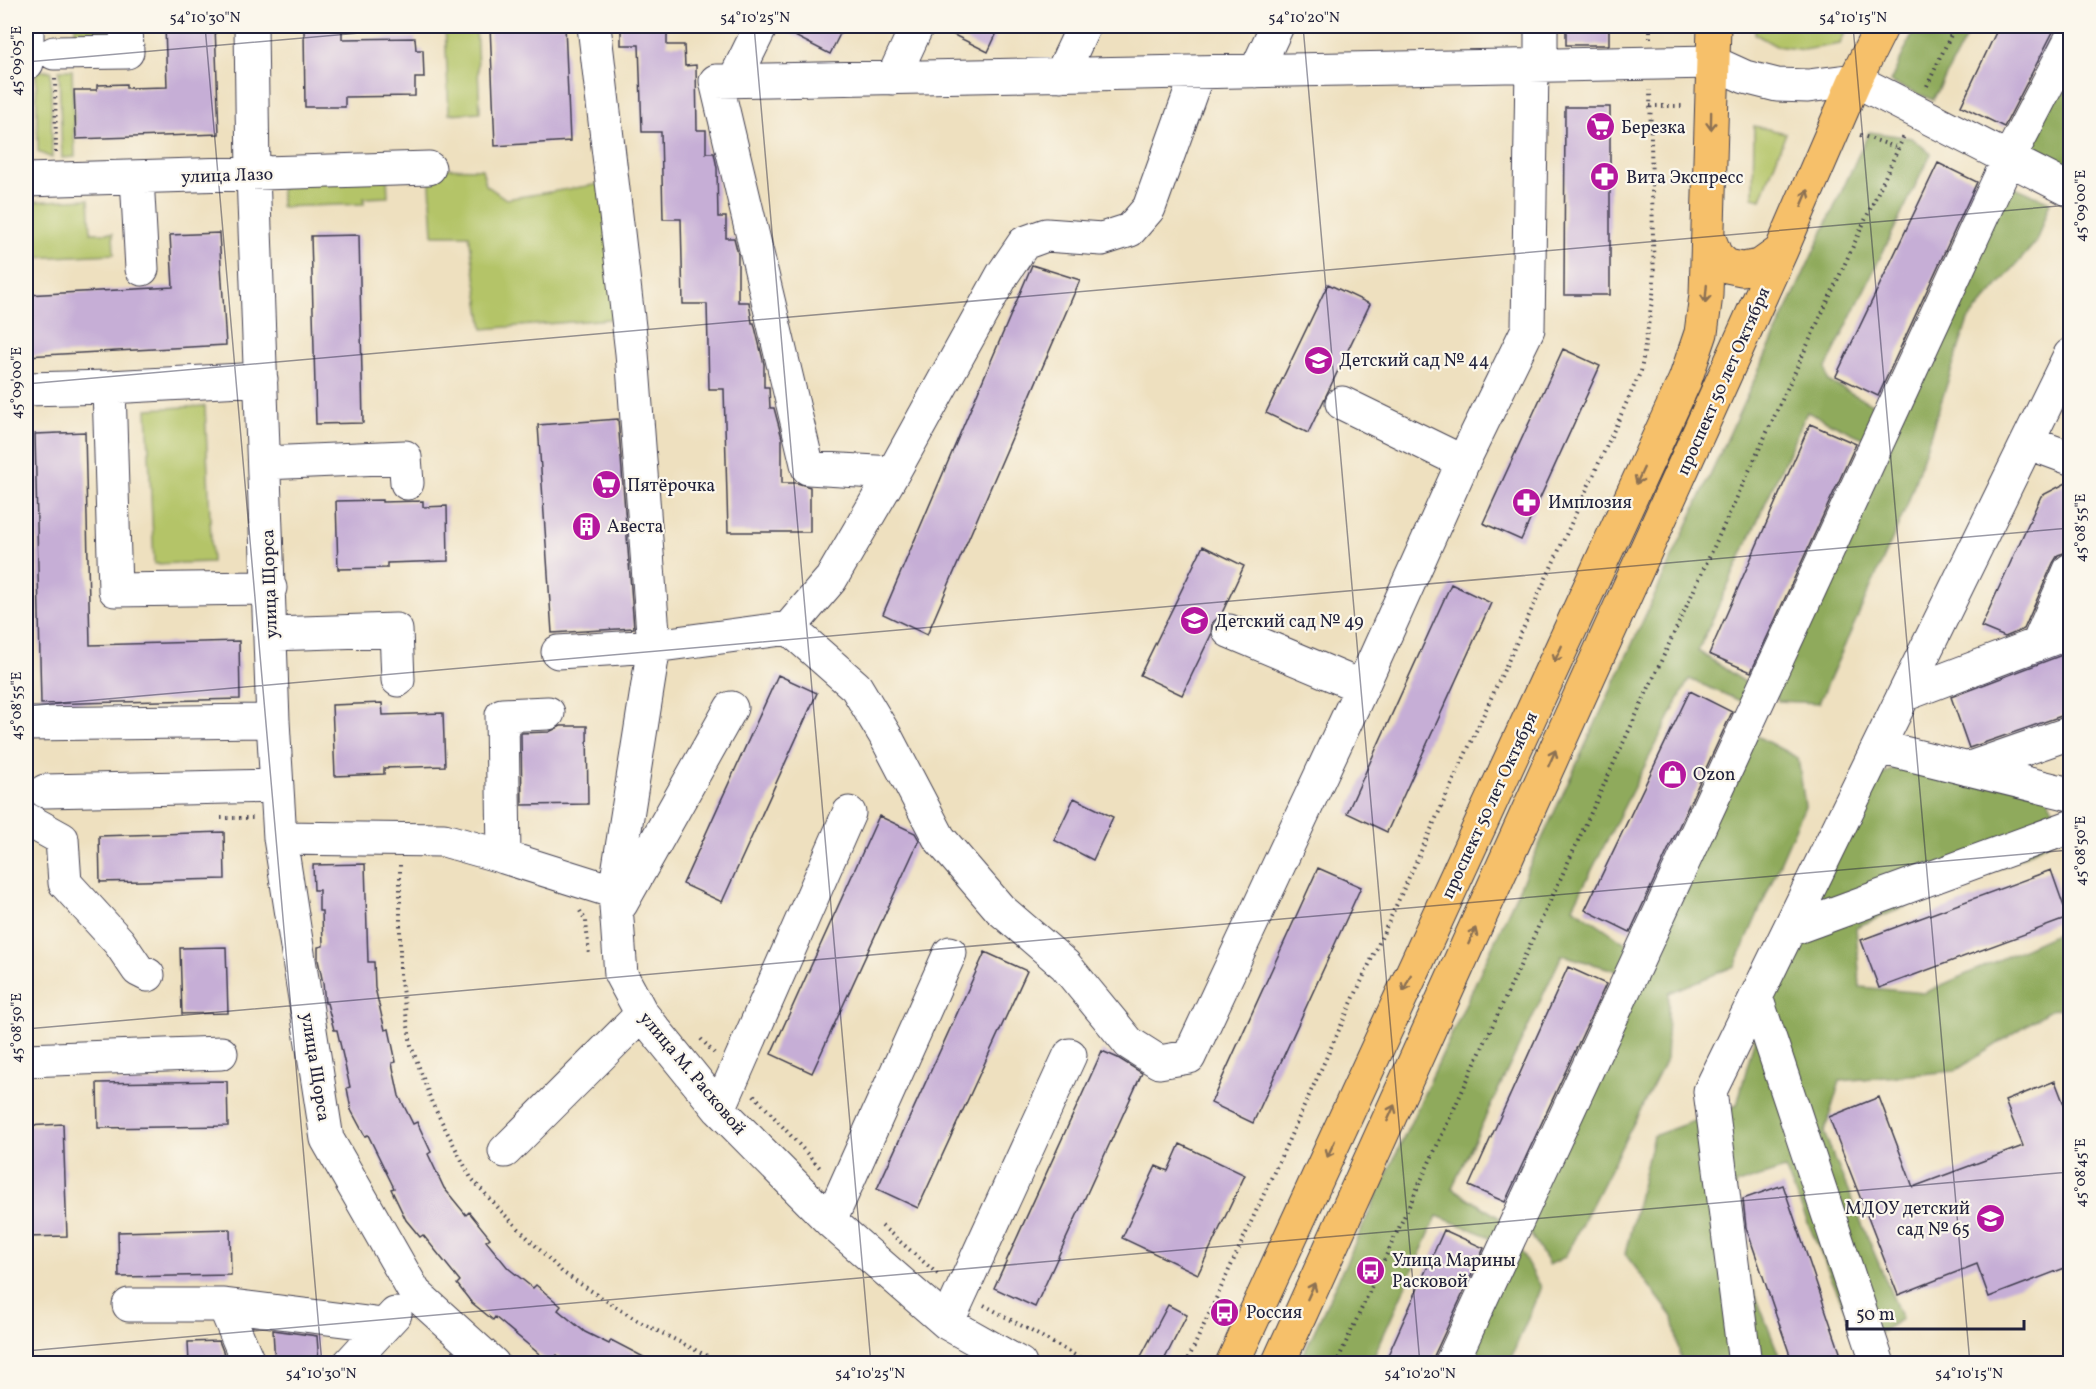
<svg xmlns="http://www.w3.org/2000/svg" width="2096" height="1389" font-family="Vollkorn,serif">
<rect width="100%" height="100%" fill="#fbf7ec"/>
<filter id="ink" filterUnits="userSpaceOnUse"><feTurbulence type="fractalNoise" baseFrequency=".0167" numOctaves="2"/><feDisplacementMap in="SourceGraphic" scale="12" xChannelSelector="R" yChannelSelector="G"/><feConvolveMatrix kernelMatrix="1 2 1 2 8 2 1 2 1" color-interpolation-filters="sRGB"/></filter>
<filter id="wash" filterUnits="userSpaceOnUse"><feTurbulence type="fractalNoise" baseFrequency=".008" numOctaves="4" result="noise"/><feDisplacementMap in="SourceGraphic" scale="24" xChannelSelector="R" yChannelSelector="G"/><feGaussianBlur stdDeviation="1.35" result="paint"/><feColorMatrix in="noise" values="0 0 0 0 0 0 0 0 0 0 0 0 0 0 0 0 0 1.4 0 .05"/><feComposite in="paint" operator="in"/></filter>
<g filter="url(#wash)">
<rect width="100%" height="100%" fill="#eee0bf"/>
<path fill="#b4c467" stroke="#6b7351" stroke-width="1.5" d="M75 26H112V37L75 38Z
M445 26H476L480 112 449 114Z
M1755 26H1848L1840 44 1804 50 1776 46 1755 34Z
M59 70H72L75 157 62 158Z
M36 71H51L52 158 38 152Z
M1754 126 1786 133 1761 199 1753 197Z
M429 168 482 169 486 185 506 199 612 182 621 318 483 329 469 235H433Z
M387 175 388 197 364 198V204L281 207V190L289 181Z
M89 199 91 233H113L114 254 33 258 32 233H26V202Z
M205 406 212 562 154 564 147 409Z"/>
<path fill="#8faa5c" stroke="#58664c" stroke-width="1.5" d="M1916 26H1972L1933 100 1890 82Z
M2070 64V177L2021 157Z
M1869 132 1912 138 1931 154 1826 368 1828 381 1889 413 2001 181 2050 202 2036 242 1968 320 1907 506 1819 703 1778 701 1770 682 1876 444 1807 412 1698 651 1754 688 1743 702 1689 679 1573 907 1630 946 1749 732 1798 758 1805 806 1735 966 1669 993 1666 1060 1565 1257 1549 1265 1519 1215 1628 974 1562 955 1452 1188 1503 1220 1541 1287 1509 1363H1456L1499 1257 1488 1236 1437 1216 1371 1363 1299 1364Z
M1923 753 2047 796 2065 834 2007 865 1856 927 1860 987 1924 993 2070 928V1007L2050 1010 1955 1071 1840 1081 1824 1133 1902 1319 1860 1345 1785 1169 1737 1184 1727 1222 1782 1363H1681L1673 1317 1625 1254 1653 1136 1737 1105 1759 1021 1870 781Z"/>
<g id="blocks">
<path fill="#c6aed6" d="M165 26H215L219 134 76 139 74 90H97V85L126 84V88L167 87Z
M490 26H565L570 141 495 146Z
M621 26H667V45H684L685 66 696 65 697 130H706V153H714L717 168 718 217H726V238H734L738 254V302H749L752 323H754L764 364V387H769L770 408H774L782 438V483H797L810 487V532H728L724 389H709L707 304H683L681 219H663L661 132H642L639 45H621Z
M780 26H844L830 54 779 28Z
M936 26H1000L988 52Z
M1566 26H1609V45H1566Z
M1999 26H2060L2053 32 2004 127 1961 106Z
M304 29H342V39L415 38 416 50H423L424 78H415V96L345 97V107H305Z
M1565 107H1610V295H1564Z
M1938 163 1977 182 1878 396 1836 376Z
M219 233 226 345 26 356V295L173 287 170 235Z
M359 235 363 423 316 424 311 236Z
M1032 265 1080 280 927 635 883 614Z
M1328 284 1370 304 1308 433 1266 413Z
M1563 349 1600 366 1521 540 1483 523Z
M618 419 634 628 552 633 538 425Z
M1810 424 1856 444 1751 672 1709 654Z
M85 432 90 645 239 641 240 699 41 704 35 434Z
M2070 481V538L2064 553 2058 555 2053 563 2024 629 2005 637 1981 627 2041 496Z
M382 500V502L423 501V507L447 506 448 561 387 563V568L338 569 336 501Z
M1203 546 1244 566 1221 615 1212 623 1211 635 1182 695 1140 675Z
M1451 584 1491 603 1387 832 1347 813Z
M2070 652V715H2064L1969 748 1951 697Z
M778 675 817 693 722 902 683 884Z
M1690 691 1732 712 1630 932 1585 910Z
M382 703 383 715 443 713 445 766 384 768V774L335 776 332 705Z
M561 726H587L588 804 522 805 521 733 549 732Z
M1074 798 1113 817 1093 860 1054 840Z
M879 816 915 833 919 840 812 1073 771 1054Z
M224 832 225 879 100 882 99 836Z
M365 864 368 962H374L375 988 385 1030 389 1029 396 1062 392 1063 399 1096 413 1124 417 1122 431 1152 428 1154 444 1188 466 1215 469 1212 490 1238 486 1241 508 1268 533 1288 536 1285 561 1306 558 1310 585 1332 609 1344 611 1340 657 1364H567L557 1355 550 1363 495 1317 493 1320 471 1302 457 1284 460 1281 423 1235 420 1237 406 1220 391 1189 394 1188 368 1135 365 1136 351 1110 347 1088 350 1087 337 1030H334L327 1003H325L323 983 318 960V947L323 946 322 911H319V890H314L313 865Z
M1318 868 1361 887 1253 1123 1211 1103Z
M2051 870 2068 918 1879 988 1861 940Z
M226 947 228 1013 182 1014 180 948Z
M985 952 1027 971 918 1208 877 1189Z
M1568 967 1606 984 1505 1202 1469 1186Z
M1102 1051 1118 1058 1142 1073 1035 1307 994 1288Z
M227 1081 228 1126 98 1128 97 1083Z
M2055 1081 2070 1120V1266L1989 1297 1977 1264 1898 1295 1829 1117 1879 1097 1913 1187 2023 1146 2005 1101Z
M63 1124 67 1236 26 1237V1126Z
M1180 1144 1245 1175 1198 1274 1122 1238 1156 1166 1168 1171Z
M1783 1185 1844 1364H1793L1746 1227 1743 1199Z
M230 1229 231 1275 119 1277 118 1232Z
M1444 1230 1484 1248 1434 1356 1433 1364H1384Z
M1168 1305 1187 1315 1162 1364H1137Z
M273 1330 317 1336 319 1364H275Z
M219 1341 228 1364H189L188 1342Z"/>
</g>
</g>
<g filter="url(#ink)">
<use href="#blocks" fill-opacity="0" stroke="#413e4f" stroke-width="1.5"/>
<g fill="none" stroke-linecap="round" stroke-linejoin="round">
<defs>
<path id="minor" d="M251 26 253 174 273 721 280 838 327 1139 415 1293 493 1364
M594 26 632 353 654 646 615 892
M54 53 127 52 126 26
M26 63H27V26
M1541 66V26
M1256 71 1277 26
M1061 75 1084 26
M893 78 917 26
M735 79 761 26
M137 177 142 269
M26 180 429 168
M261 379 109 387 115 590 270 588
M26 389 109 387
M1342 403 1463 462
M2029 443 2070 458
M264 463 405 457 407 483
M893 473 808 468 716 81 1712 62 1745 77 1777 85 1808 86 1855 80 2070 190
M789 628 856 687 885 735 939 838 1000 909 1065 965 1129 1043 1159 1062 1189 1057 1362 687 1463 462 1528 329 1532 66
M1229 631 1362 687
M271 634 396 630 398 680
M2038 644 2070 570
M558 652 654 646 789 628 831 579 893 473 1003 274 1024 243 1046 235 1102 239 1130 230 1149 208 1198 72
M1906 694 2070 632
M26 724 273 721
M1879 747 2070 794
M1967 769 2070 733
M45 791 277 786
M26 819 62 839 65 883 119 942 138 970 148 975
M280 838 444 840 504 857 615 892 621 975 642 1014 719 1109 830 1221 947 1323 1020 1364
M504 857 502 715 548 713
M621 904 731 708
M1789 930 2070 827
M1756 997 1878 1364
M26 1060 221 1053
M719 1109 849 813
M505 1151 642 1014
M830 1221 950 953
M129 1305H224
M947 1323 1070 1055
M249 1364 224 1305 383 1325
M349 1364 395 1314
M1451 1364 2009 158 2070 41
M1745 1364 1710 1091 2070 355"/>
<path id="major" d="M1708 236 1716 256 1727 266 1742 269 1760 266 1781 251
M1232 1364 1685 380 1701 333 1706 295 1714 26
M1278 1364 1781 251 1855 80 1882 26"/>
</defs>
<use href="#minor" stroke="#413e4f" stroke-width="35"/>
<use href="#major" stroke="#413e4f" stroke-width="35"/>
<path stroke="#413e4f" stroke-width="4" stroke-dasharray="1.5 4.5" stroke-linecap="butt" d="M1650 38V26
M55 79 56 152
M1927 86 1955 26
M1650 106H1686
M1860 135 1899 148
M221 818H253
M400 865V976L411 1045 432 1103 471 1178 500 1210 562 1272 638 1321 719 1362V1364
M580 911 586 921 589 956
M701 1039 714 1053
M754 1095 822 1170
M882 1226 940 1276
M984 1305 1091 1364
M1186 1364 1641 371 1654 288 1650 90
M1336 1364 1904 136"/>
<use href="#minor" stroke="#fff" stroke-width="33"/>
<use href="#major" stroke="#f6c06b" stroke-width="33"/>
</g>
<defs><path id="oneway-shaft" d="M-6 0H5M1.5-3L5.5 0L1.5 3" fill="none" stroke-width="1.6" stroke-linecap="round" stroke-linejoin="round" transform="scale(1.5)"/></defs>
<g stroke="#8c7153">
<use href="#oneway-shaft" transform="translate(1711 121) rotate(91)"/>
<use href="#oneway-shaft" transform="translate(1805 198) rotate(-67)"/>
<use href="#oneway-shaft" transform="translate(1706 294) rotate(95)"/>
<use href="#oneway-shaft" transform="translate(1640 476) rotate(115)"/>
<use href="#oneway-shaft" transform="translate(1558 654) rotate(115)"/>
<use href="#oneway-shaft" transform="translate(1552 758) rotate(-66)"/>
<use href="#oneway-shaft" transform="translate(1472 936) rotate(-66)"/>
<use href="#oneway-shaft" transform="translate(1407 983) rotate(115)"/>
<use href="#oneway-shaft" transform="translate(1391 1113) rotate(-66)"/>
<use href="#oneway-shaft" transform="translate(1331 1149) rotate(115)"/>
<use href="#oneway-shaft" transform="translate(1311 1291) rotate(-66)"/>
</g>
</g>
<path fill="none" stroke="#22223b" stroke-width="1.5" stroke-opacity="0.45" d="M205 26 322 1364M754 26 871 1364M1303 26 1420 1364M1853 26 1970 1364M26 62 440 26M26 384 2070 205M26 706 2070 528M26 1029 2070 850M26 1351 2070 1172"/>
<defs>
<symbol id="supermarket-disc" viewBox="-11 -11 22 22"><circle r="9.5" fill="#b5179e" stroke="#fbf7ec"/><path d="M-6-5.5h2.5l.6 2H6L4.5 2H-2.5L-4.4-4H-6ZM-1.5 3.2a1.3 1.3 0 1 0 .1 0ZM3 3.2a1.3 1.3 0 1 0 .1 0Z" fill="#fff"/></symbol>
<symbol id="pharmacy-disc" viewBox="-11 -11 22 22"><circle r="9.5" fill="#b5179e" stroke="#fbf7ec"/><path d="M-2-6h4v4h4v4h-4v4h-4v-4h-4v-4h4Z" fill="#fff"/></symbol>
<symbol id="school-disc" viewBox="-11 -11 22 22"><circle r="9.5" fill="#b5179e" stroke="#fbf7ec"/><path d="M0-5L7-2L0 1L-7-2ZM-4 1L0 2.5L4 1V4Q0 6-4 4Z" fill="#fff"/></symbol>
<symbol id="building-disc" viewBox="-11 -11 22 22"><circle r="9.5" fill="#b5179e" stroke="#fbf7ec"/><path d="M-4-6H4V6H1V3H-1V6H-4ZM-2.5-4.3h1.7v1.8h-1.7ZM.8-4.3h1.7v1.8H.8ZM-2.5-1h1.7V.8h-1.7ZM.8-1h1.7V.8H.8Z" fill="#fff"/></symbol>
<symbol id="shop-disc" viewBox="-11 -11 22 22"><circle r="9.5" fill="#b5179e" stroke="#fbf7ec"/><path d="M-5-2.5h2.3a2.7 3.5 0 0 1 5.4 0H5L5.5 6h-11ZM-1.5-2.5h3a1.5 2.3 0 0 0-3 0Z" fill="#fff"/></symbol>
<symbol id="bus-disc" viewBox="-11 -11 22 22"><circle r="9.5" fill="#b5179e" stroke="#fbf7ec"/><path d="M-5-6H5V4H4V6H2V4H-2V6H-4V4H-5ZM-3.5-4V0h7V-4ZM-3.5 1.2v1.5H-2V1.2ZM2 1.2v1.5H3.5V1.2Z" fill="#fff"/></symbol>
</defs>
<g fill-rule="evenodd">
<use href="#supermarket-disc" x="1584" y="110" width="33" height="33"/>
<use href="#pharmacy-disc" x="1588" y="160" width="33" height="33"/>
<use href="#school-disc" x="1302" y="344" width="33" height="33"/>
<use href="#supermarket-disc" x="590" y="468" width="33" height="33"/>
<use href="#pharmacy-disc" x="1510" y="486" width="33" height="33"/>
<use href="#building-disc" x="570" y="510" width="33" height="33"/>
<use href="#school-disc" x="1178" y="604" width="33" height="33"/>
<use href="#shop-disc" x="1656" y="758" width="33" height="33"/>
<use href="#school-disc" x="1974" y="1202" width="33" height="33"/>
<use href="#bus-disc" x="1354" y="1254" width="33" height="33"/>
<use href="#bus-disc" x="1208" y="1296" width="33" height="33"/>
</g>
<g text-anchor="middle" stroke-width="4.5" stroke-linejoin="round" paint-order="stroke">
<g font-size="18" fill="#22223b" stroke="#fbf7ec" text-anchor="start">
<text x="1621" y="133">Березка</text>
<text x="1626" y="183">Вита Экспресс</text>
<text x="1339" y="366">Детский сад № 44</text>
<text x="627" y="491">Пятёрочка</text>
<text x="1548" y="508">Имплозия</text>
<text x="607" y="532">Авеста</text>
<text x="1215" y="627">Детский сад № 49</text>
<text x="1693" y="780">Ozon</text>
<text x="1970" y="1214" text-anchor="end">МДОУ детский<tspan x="1970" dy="21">сад № 65</tspan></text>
<text x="1392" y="1266">Улица Марины<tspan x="1392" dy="21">Расковой</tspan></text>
<text x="1246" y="1318">Россия</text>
</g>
<g font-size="18" fill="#22223b" stroke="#fbf7ec">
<text transform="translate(227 175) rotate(-2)" y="6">улица Лазо</text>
<text transform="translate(1723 381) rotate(-66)" y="6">проспект 50 лет Октября</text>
<text transform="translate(269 584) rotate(-92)" y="6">улица Щорса</text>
<text transform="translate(1489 805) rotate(-65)" y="6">проспект 50 лет Октября</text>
<text transform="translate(316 1067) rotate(81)" y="6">улица Щорса</text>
<text transform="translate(693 1073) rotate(50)" y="6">улица М. Расковой</text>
</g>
</g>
<rect width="2096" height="1389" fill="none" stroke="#fbf7ec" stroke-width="66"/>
<path d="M1847 1320v9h177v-9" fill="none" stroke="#22223b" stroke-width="3"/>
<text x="1856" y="1320" font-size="18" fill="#22223b" stroke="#fbf7ec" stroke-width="4.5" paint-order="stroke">50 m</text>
<rect x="33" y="33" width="2030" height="1323" fill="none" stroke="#22223b" stroke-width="2"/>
<g font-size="15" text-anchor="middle" fill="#22223b">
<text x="205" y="22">54°10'30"N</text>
<text x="755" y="22">54°10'25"N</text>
<text x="1304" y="22">54°10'20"N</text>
<text x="1853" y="22">54°10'15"N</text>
<text transform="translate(16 61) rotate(-90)" y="5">45°09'05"E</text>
<text transform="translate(2080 206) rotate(-90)" y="5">45°09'00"E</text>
<text transform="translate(16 383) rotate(-90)" y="5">45°09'00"E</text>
<text transform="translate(2080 528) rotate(-90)" y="5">45°08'55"E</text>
<text transform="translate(16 706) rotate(-90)" y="5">45°08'55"E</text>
<text transform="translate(2080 851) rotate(-90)" y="5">45°08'50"E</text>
<text transform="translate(16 1028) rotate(-90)" y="5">45°08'50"E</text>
<text transform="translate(2080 1173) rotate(-90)" y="5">45°08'45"E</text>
<text x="321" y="1378">54°10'30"N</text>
<text x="870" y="1378">54°10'25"N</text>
<text x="1420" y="1378">54°10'20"N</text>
<text x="1969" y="1378">54°10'15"N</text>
</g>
</svg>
